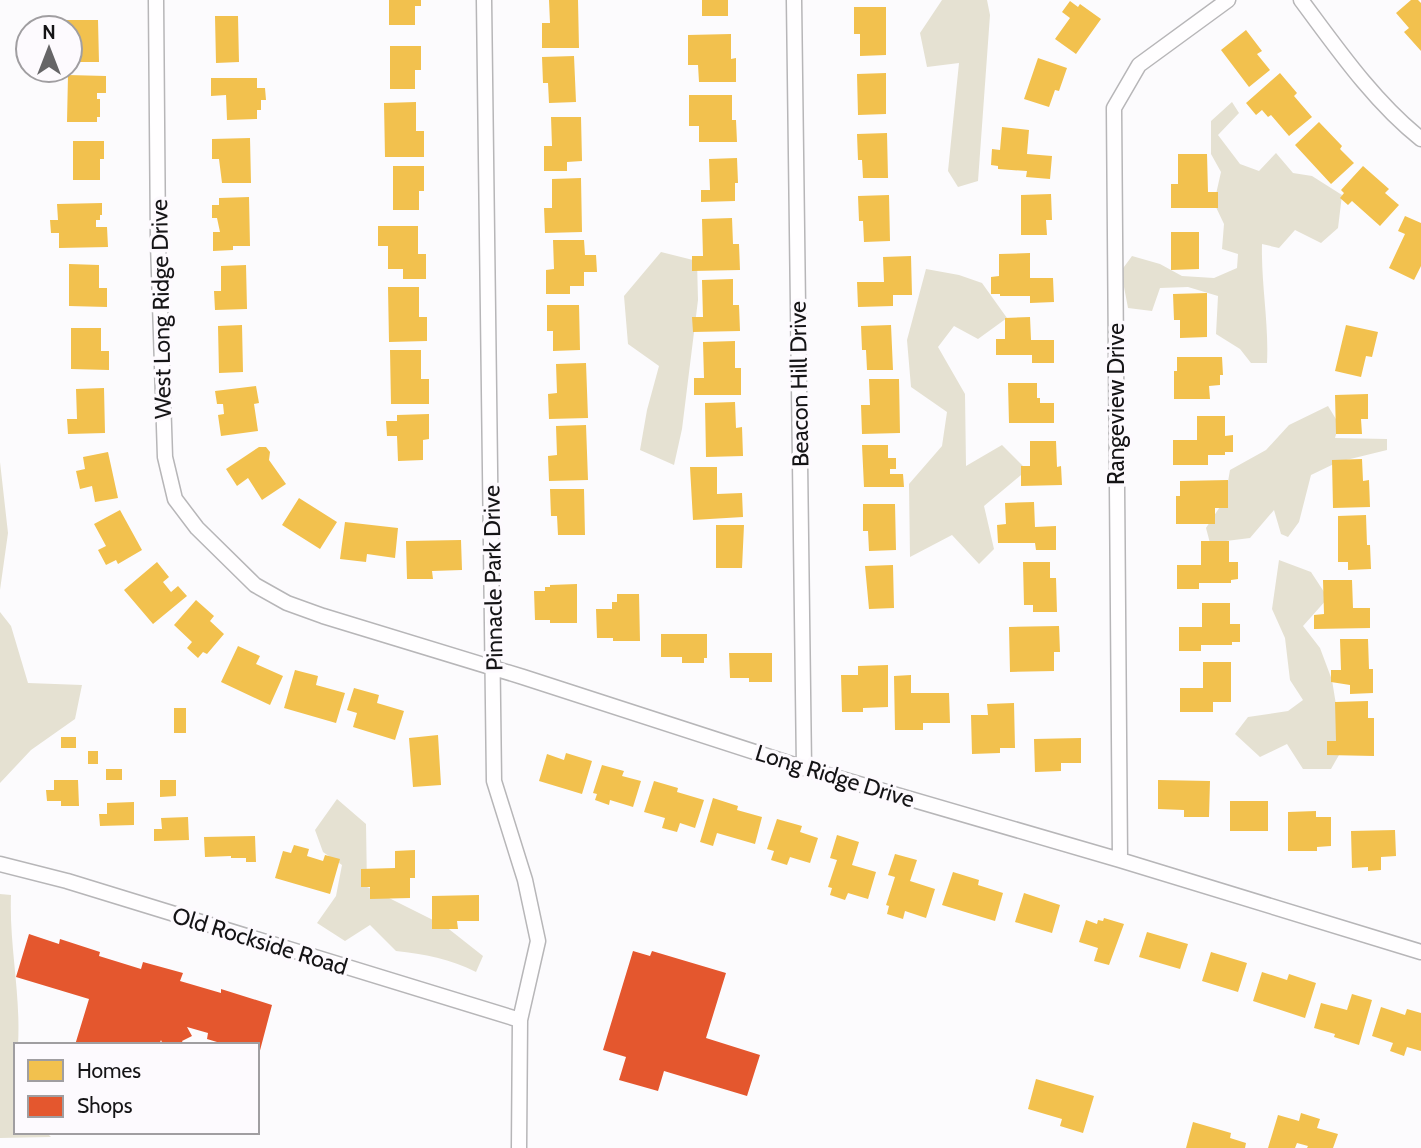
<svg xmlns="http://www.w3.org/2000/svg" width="1421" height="1148" font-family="Cabin,sans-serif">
<rect width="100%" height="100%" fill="#fcfbfd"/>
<path fill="#e5e1d2" d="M942 0H987L990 15 978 181 958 187 948 171 959 63 927 67 920 33Z
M1232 102 1239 113 1218 135 1240 164 1259 171 1276 153 1293 173 1312 176 1342 195 1338 228 1321 243 1295 230 1279 248 1262 244C1261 284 1269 323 1267 363H1251L1240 349 1216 334 1218 296 1188 287 1160 288 1152 311 1128 308 1121 271 1132 256 1160 264 1182 276 1214 278 1237 268 1238 254 1222 249 1224 224 1214 203 1221 172 1211 154V121Z
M661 252 697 261 698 300 682 429 674 465 640 450 647 410 659 366 628 344 624 296Z
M926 269 959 275 982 283 1007 318 978 339 954 326 938 347 965 394 966 466 1002 445 1027 470 984 506 994 549 979 564 952 535 910 557 909 484 942 446 947 412 911 387 907 340Z
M1328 406 1339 424 1335 438 1387 439V450L1338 462 1311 475 1299 522 1288 537 1281 534 1274 510 1250 538 1210 543 1206 528 1225 499 1230 470 1266 450 1289 425Z
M0 462 8 533 0 590Z
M1279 560 1311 572 1328 598 1303 626 1320 648 1332 680 1343 748 1331 769H1303L1287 744 1260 757 1235 734 1248 717 1288 711 1303 700 1290 680 1285 638 1272 609Z
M0 612 11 626 28 683 82 685 75 719 31 750 0 783Z
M337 799 366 824 367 887 445 926 483 956 476 972C451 959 424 954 396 951L370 925 345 941 317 923 336 896 342 865 323 852 315 830Z
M0 894 11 895C9 945 21 994 18 1045H16V1132H46L51 1137 0 1138Z"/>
<path fill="#f2c14e" d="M389 0H421V6H415V25H389Z
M549 0H578L579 48H542V23H550Z
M702 0H728V16H702Z
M1411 0H1418L1421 3V51L1404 32 1409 28 1396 13Z
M1070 1 1078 7 1080 4 1101 19 1076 54 1055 39 1070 18 1062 12Z
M854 7H886V55L860 56V34H854Z
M215 16H238L239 62 216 63Z
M58 20H98L99 62H70V28H58Z
M1246 30 1262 51 1257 54 1270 70 1249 87 1221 50Z
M731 34V59L736 58V82H699L698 65H688V35Z
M390 46H421V70H415V89H390Z
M574 56 576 102 549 103 548 83H543L542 57Z
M1038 58 1067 68 1059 91 1055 90 1049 107 1024 99Z
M886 73V114L858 115 857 74Z
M1280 73 1297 93 1294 96 1312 117 1289 136 1271 115 1268 117 1262 110 1256 115 1246 103Z
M68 75 106 76V93H97V99H100V117H97V122H67Z
M211 78H257V88H265L266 100H261V110H257V119L227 120 226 95 211 96Z
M689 95H732V120H736L737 142H699V126H689Z
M416 102V131H424V157H385L384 103Z
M551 117H581L582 161 567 162V171H544V146H552Z
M1319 122 1342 146 1340 149 1354 163 1331 184 1295 145Z
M1002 127 1029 130 1027 154 1052 156 1050 179 1026 177 1027 171 998 169V166L991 165 992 149 1000 150Z
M887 133 888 178H863L862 160H858L857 134Z
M250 138 251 183H222L219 159H212V139Z
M73 141H104V159H100V180H73Z
M1178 154H1207L1208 192H1218V208H1171V184H1178Z
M737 158 738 183H735V201L701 202V190H710L709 159Z
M393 166H424V191H419V210H393Z
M1363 166 1389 189 1385 193 1399 205 1380 226 1352 201 1348 205 1340 198 1344 193 1341 190Z
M581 178 582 232 545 233 544 208H552V179Z
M1051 194 1052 220H1046L1047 235H1021V195Z
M889 195 890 241 864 242 863 221H859L858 196Z
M249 197 250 246H233V250L213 251V232H220L217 218H212V205H219V198Z
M102 203V215H100V220H96V227H107L108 247 59 248V233H51L50 220H58L57 204Z
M1405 216 1421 223V266L1414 280 1389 268 1405 234 1398 231Z
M732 218 733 244H739L740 270 692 271V256H703L702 219Z
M378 226H418V254H426V279H403V269H388V246H378Z
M1171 232H1199V269L1171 270Z
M553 240H584L585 255H596L597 272H584V286H570V294H546V270L554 269Z
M1030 253V278H1053L1054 302 1030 303V296H1000V294H991V277L999 276V254Z
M911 256 912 295H893V306L858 307 857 282H884L883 257Z
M69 264 99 265V288H107V307L69 306Z
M246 265 247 309 215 310 214 291H221V266Z
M733 279V305H739L740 331 693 332 692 317H703L702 280Z
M388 287H419V317H427V341L389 342Z
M1207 293V337L1180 338V320H1174L1173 294Z
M547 305H579L580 350 553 351V331H547Z
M1030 317 1031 340H1054V363H1032V355H996V339H1005V318Z
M242 325 243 372 219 373 218 326Z
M891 325 893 370H867L866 350H862L861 326Z
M1346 325 1378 332 1372 357 1366 356 1361 377 1335 371Z
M71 328H101V351H109V370L71 369Z
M735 341V368H741V395H694V378H704L703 342Z
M390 350H421V379H429V404H391Z
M1177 357H1222L1223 375H1220V385L1209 386 1210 399H1174V371H1177Z
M586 363 588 418 549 419 548 394 557 393 556 364Z
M869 379H899L900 433 862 434 861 405H870Z
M1008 383H1037V398H1040V403H1054V423H1009Z
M256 386 259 403 254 404 258 431 221 436 218 415 224 414 223 404H217L215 391Z
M104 388 105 433 68 434 67 419H77L76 389Z
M1368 394V419H1361L1362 434H1336L1335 395Z
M735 402 736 428 742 427 743 456 706 457 705 403Z
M429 414V439L423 440V460L398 461 397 436H387L386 421H397V415Z
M1197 416H1225V436L1233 435V452H1225V455H1208V465H1173V440H1197Z
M586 425 588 480 549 481 548 456 557 455 556 426Z
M1030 441H1056L1057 467 1061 466 1062 485 1021 486V466H1030Z
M862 445H888V458H896V469H890V474H903L904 487H864Z
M259 447H266L270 452 269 460 286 484 262 500 248 478 237 486 226 469Z
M108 452 118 498 95 502 92 486 80 489 76 471 85 469 83 457Z
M1362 459 1363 481 1369 480 1370 507 1333 508 1332 460Z
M690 467H717V494L742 493 743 517 693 520Z
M1228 480V508H1215V524H1176V496H1180V481Z
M550 489H584L585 535H558L557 516H551Z
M299 498 337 522 320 549 282 525Z
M1034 502 1035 527 1056 526V550H1036L1035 543H998L997 525 1006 524 1005 503Z
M863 504H895L896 550 869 551 868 531H863Z
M120 510 142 550 118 564 116 560 106 565 98 550 106 546 94 524Z
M1366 515 1367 545H1370L1371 569 1348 570V562H1338V516Z
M345 522 398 528 395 558 367 554 366 562 340 559Z
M716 525H744L742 568H716Z
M461 540 462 570 432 571 433 579H407L406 541Z
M1201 541H1229V562H1238V579L1231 580V583H1199V589H1177V565H1201Z
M157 562 169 577 163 582 171 592 178 586 187 596 153 624 124 590Z
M1023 562H1050V578H1056L1057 612H1033V605H1024Z
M893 565 894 608 869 609 865 566Z
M1323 580H1352L1353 608H1370V628L1314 629V615L1324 614Z
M577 584V623H550V620H535L534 591H545V587H550V585Z
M617 594H639L640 641H613V638H597L596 609H612V602H617Z
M196 600 214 616 210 621 224 634 207 654 203 652 198 658 187 648 192 642 174 625Z
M1202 603H1230V624H1240V642H1232V645H1201V651H1179V627H1202Z
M1059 626 1060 652H1054V671L1010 672 1009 627Z
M661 634H707V658H704V663H682V657H661Z
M1340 639H1368L1369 669H1373V693L1350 694V685L1331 682V670H1341Z
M238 646 260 656 256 664 283 676 270 705 221 682Z
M729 653H772V682H749V678H730Z
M1203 662H1231V702H1213V712H1180V688H1203Z
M888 665V707L863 708V712H842L841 675H858V666Z
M295 670 318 676 316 685 345 693 336 723 284 708Z
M911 675V693H949L950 723H923V730H895L894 676Z
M354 688 379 695 377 703 404 711 395 740 353 727 357 713 347 710Z
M1368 701V718H1374V756L1327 755V741H1336L1335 702Z
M1014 703 1015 748H1000V753L972 754 971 715H988L987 704Z
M174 708H186V733H174Z
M438 735 441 785 413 787 409 738Z
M61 737H76V748H61Z
M1081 738V763H1061V771L1035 772 1034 739Z
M88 751H98V764H88Z
M566 753 592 761 582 794 539 781 547 754 564 760Z
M602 765 624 771 622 776 641 781 633 807 610 800 609 805 595 800 597 794 593 793Z
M106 769H122V780H106Z
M54 780H78L79 806H61V801H47L46 790H54Z
M160 780H176V796L160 797Z
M1158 780 1210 781 1209 817H1184V810L1158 809Z
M654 781 678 788 677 792 704 800 695 828 680 823 677 832 662 828 665 818 644 812Z
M713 798 738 806 737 810 762 817 755 844 717 833 713 846 700 842Z
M1230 801H1268V831H1230Z
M134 802V825L100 826 99 814H107V803Z
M1316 811V817H1331V846L1317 847V851H1288V812Z
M188 817 189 840 154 841V829H162L161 818Z
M777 819 802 826 800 832 818 838 810 863 790 857 787 865 771 860 774 851 767 849Z
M1395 830 1396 856 1381 857V870L1368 871V867L1352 868 1351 831Z
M837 835 859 842 852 865 876 872 868 899 848 893 845 900 830 895 832 888 828 887 837 860 830 858Z
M255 836 256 862H246V858H231V856L205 857 204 837Z
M294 845 309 849 307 856 323 861 325 855 340 859 330 894 275 878 283 851 291 853Z
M415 850V878H410V898L370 899V887H361V869L395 868V851Z
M895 854 917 860 910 881 935 889 926 918 905 911 903 919 887 914 889 906 886 905 895 877 888 875Z
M953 872 979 880 978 885 1003 893 995 921 942 905Z
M1024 893 1060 905 1052 933 1015 922Z
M479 895V921H457L458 929H432V896Z
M1104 918 1124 924 1109 965 1094 961 1098 948 1079 942 1086 920 1097 924 1098 920 1103 921Z
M1147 932 1188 944 1180 969 1139 957Z
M1211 952 1247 963 1238 992 1202 981Z
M1262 972 1287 980 1289 974 1316 983 1305 1018 1253 1001Z
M1352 994 1372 1000 1359 1045 1334 1037 1335 1034 1314 1028 1321 1003 1347 1010Z
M1381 1007 1405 1015 1407 1009 1421 1013V1051L1407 1047 1404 1056 1390 1051 1393 1043 1372 1036Z
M1036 1079 1094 1096 1083 1133 1060 1126 1062 1119 1028 1109Z
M1301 1113 1320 1119 1317 1128 1338 1134 1333 1148H1307L1308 1146 1297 1143 1295 1148H1268L1278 1115 1299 1121Z
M1193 1122 1231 1133 1230 1138 1246 1143 1245 1148H1186Z"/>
<path fill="#e4572e" d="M29 934 59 944 60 939 100 952 99 956 141 969 143 962 183 973 180 981 221 993V989L272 1005 258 1058 257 1045H227L207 1039 208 1033 187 1027 192 1036 182 1041 184 1045H163L161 1040 159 1045H75L89 999 16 977Z
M633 951 650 956 652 951 726 973 706 1038 760 1055 747 1096 664 1071 658 1091 619 1080 626 1057 603 1050Z"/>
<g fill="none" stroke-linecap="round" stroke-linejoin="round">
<defs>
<path id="minor" d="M156 0 158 243 165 457 175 499 197 528 255 585 287 603 323 616 523 677 804 768 1120 860 1421 952
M484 0 494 781 525 880 538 941 520 1020 519 1148
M794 0 804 768
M1301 0C1336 47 1374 102 1421 139
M1120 860 1114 108 1139 65 1228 0
M0 864 67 881 520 1020"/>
</defs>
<use href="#minor" stroke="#b7b6b8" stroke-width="17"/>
<use href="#minor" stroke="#fffeff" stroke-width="14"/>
</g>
<g text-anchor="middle" stroke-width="7" stroke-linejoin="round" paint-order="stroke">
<g font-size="23" fill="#151416" stroke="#fdfafe">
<text transform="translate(161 309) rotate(-91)" y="8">West Long Ridge Drive</text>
<text transform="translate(799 384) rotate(-91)" y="8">Beacon Hill Drive</text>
<text transform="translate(1116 404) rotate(-90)" y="8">Rangeview Drive</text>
<text transform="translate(493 578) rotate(-91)" y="8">Pinnacle Park Drive</text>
<text transform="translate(835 776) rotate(17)" y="8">Long Ridge Drive</text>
<text transform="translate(260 941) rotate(17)" y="8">Old Rockside Road</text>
</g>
</g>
<rect x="14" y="1043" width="245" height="91" fill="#fdfafe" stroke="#a09ea1" stroke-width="2"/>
<rect x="28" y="1060" width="35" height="21" fill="#f2c14e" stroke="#a09ea1" stroke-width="2"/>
<text x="77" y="1078" font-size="21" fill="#151416">Homes</text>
<rect x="28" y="1096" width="35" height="21" fill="#e4572e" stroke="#a09ea1" stroke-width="2"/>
<text x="77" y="1113" font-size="21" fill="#151416">Shops</text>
<g transform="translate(49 49)"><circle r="33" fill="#fdfafe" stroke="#a09ea1" stroke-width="2"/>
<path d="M0-5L12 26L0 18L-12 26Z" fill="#666567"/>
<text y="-10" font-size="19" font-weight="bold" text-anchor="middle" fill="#151416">N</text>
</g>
</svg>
